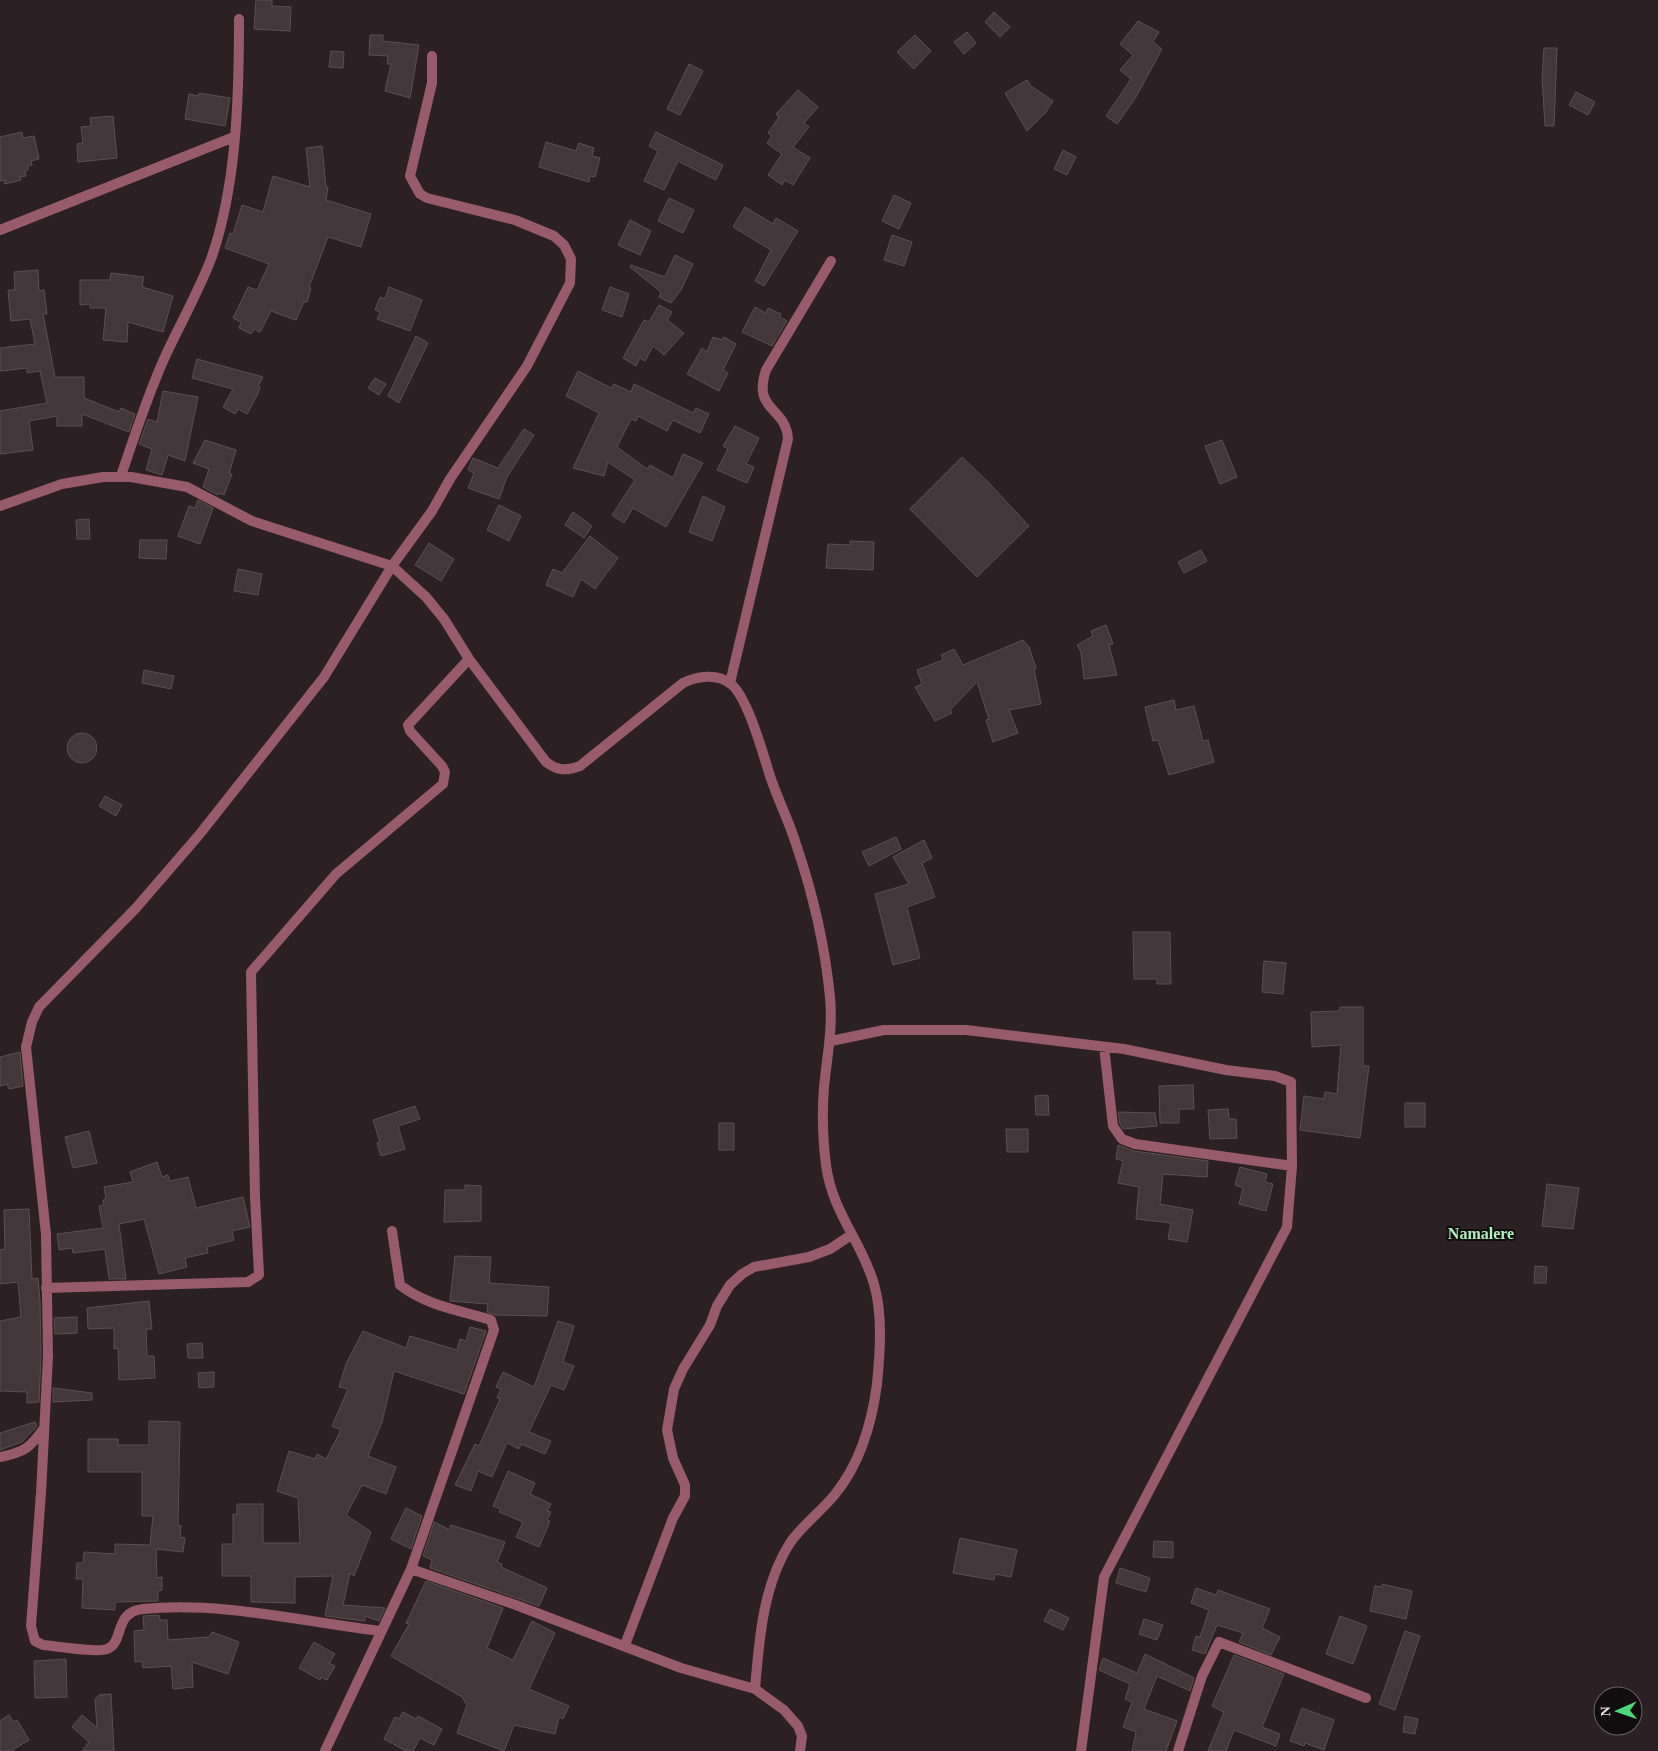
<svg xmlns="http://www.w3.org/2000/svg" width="1658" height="1751" font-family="Georgia,serif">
<rect width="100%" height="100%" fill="#2b2124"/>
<path fill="#42373a" stroke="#5b4f52" d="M256 0H272V6L291 7 290 31 254 29Z
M994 12 1010 27 1000 37 985 22Z
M1138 21 1159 32 1153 42 1162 49 1136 97 1117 124 1106 116 1131 79 1120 70 1133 55 1120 44Z
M967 32 976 43 964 54 954 42Z
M370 35H383V41L419 45 410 98 385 91 391 64H387L388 56 369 55Z
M915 35 931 51 914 69 897 52Z
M1544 48H1557L1554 126H1545L1542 78Z
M331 51 344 52 343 68 329 67Z
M689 64 703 71 680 115 667 109Z
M1027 80 1031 86 1053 101 1046 112 1027 131 1005 93Z
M798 90 818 107 804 123 809 127 793 147 810 158 793 185 785 180 782 185 768 175 782 154 767 143 772 136 768 133 779 117 776 114Z
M1576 92 1595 102 1588 115 1569 105Z
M199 93 230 98 225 126 185 119 189 94 198 96Z
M113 116 117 158 78 162 77 144 83 143 81 127 91 126 90 118Z
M22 132 23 138 34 136 39 159 31 161 32 165 28 166V170L25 171 26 176 20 177 21 180 5 184 4 180 0 181V137Z
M656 132 723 165 716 180 678 161 664 190 644 181 658 151 649 146Z
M546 142 576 151 579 143 594 148 592 156 600 158 595 177 590 176 589 182 539 167Z
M322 146 326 187H328L326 200 371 214 361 247 328 237 309 287 311 288 307 302H304L296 320 271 311 260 332 254 329 251 334 239 328 241 322 233 318 248 287 257 290 269 264 225 248 230 233 233 234 242 205 263 212 273 176 310 187 306 148Z
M1063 150 1076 157 1067 175 1054 169Z
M894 195 911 203 899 229 882 221Z
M669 198 694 210 683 233 658 221Z
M745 207 773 224 776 218 798 231 764 286 755 281 771 250 733 227Z
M630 220 651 231 640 255 618 245Z
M892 235 912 242 904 266 884 260Z
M675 255 693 264 681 290 671 303 659 297 661 292 630 267 631 265 665 277Z
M38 270 39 291 44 290 47 314H43L55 377H84V398L119 412 121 408 135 414 129 432 82 414V426H57V416L29 421 33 450 0 454V411L47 403 40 371 27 373V368L0 371V348L35 344 30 319 11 321 8 290H15L14 272Z
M111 273 144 277 142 287 173 296 163 332 128 322 127 342 103 340 106 308H90V304L80 305V280H110Z
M389 287 422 300 410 331 377 319 380 312 375 310 380 297 385 299Z
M610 287 629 294 622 317 602 310Z
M659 305 672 312 667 320 684 333 664 355 653 346 645 361 640 358 636 366 623 358 644 320 649 322Z
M755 307 766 313 768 308 781 314 780 317 787 321 772 346 742 332Z
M416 336 428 343 399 403 388 396Z
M713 337 722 340 724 337 736 344 723 370 728 373 719 391 687 374 702 348 707 352Z
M197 359 263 377 258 386 260 387 257 396 247 414 238 409 235 414 223 407 233 389 192 378Z
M578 371 611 388 614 384 631 392 634 384 693 413 696 408 709 414 700 433 673 420 667 431 638 416 636 421 631 419 617 447 647 469 650 465 673 478 683 454 703 463 666 527 633 508 624 523 612 515 635 480 608 462 604 476 573 468 599 413 566 396Z
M375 378 386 384 379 395 368 388Z
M163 391 198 397 185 461 168 455 162 475 146 470 152 449 139 444 148 419 157 422Z
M735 426 759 438 746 464 754 467 747 483 717 470 728 449 723 446Z
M524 429 534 435 507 477 499 499 468 488 474 473 468 470 473 458 498 468Z
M205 440 236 450 229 473 232 474 224 495 218 493V495L203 487 209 469 193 463Z
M1222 440 1237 477 1220 484 1205 446Z
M962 457 990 484 1029 526 977 577 910 509Z
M703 496 725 507 712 541 689 532Z
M198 500 213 508 200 544 178 536 189 506 195 508Z
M499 505 521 516 509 541 487 530Z
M573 512 592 526 584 538 565 525Z
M89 519 90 539H77L76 520Z
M590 536 618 558 595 589 581 579 573 597 546 585 553 569 562 573Z
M140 540H167L166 559 139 558Z
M850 541 874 542 873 570 826 568 828 544 850 545Z
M429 543 454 559 441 581 415 565Z
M1201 550 1207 561 1184 573 1178 562Z
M238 569 262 574 258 595 234 591Z
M1106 625 1113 644 1109 645 1117 675 1084 679 1081 652 1077 645 1093 636 1091 631Z
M1023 640 1029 647 1036 668 1034 669 1041 704 1009 710 1018 733 993 742 986 720 989 719 977 682 950 710 952 713 935 721 915 687 922 684 917 670 943 660 941 655 954 649 963 665Z
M144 670 174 676 171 689 142 683Z
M1174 700 1176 710 1194 706 1203 741 1208 740 1214 762 1169 775 1158 740 1153 741 1145 707Z
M67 748a15 15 0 1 1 30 0a15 15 0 1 1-30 0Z
M105 796 122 805 116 816 99 806Z
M896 837 901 849 869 866 862 852Z
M924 840 932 858 922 863 935 897 907 907 920 958 893 965 875 894 909 884 893 857Z
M1133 932H1170L1171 984H1157V979H1134Z
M1264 961 1286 963 1283 994 1262 992Z
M1340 1007H1363V1066H1369L1360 1138 1300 1130 1304 1096 1324 1099 1325 1092 1337 1094 1341 1045 1312 1047 1311 1012 1340 1011Z
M20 1052 23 1086 9 1089 7 1084 0 1086V1057Z
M1193 1085 1194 1109H1179V1123H1160L1159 1086Z
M1048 1095 1049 1115H1036L1035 1096Z
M1405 1103H1425V1127H1405Z
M415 1106 420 1119 398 1126 405 1149 381 1156 377 1143 380 1142 373 1120Z
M1228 1109 1229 1119H1236L1237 1138 1210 1139 1208 1110Z
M1118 1112 1155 1113 1157 1126 1123 1129 1120 1124Z
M719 1123H734V1150H719Z
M1006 1129H1028V1152H1007Z
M89 1131 97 1163 73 1168 65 1137Z
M1118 1145 1134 1151 1208 1161 1207 1177 1163 1174 1160 1204 1193 1210 1187 1242 1168 1239 1171 1223 1136 1219 1139 1187 1118 1183 1123 1161 1116 1159Z
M157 1162 162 1177 168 1175 170 1181 188 1177 196 1208 243 1197 250 1227 232 1231 234 1240 207 1247 208 1253 185 1258 187 1267 159 1274 144 1219 119 1224 126 1279H109L105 1249 73 1253 72 1248 59 1250 57 1234 103 1228 99 1206 104 1205 103 1200 106 1199 104 1187 133 1182 130 1172Z
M1240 1167 1267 1174 1265 1182 1273 1184 1266 1211 1239 1204 1243 1188 1235 1185Z
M1547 1184 1579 1188 1573 1229 1542 1226Z
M465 1185 481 1186V1221L444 1222 445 1190H465Z
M29 1209 32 1279 38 1278 40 1300 41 1356 39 1402 27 1403V1392L0 1391V1321L21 1317 18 1282 0 1284V1250L5 1249 4 1210Z
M455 1256 491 1257 489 1283 549 1287 547 1316 495 1315 487 1312 488 1304 450 1301Z
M1535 1266 1547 1267 1546 1283H1534Z
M149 1301 152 1329H146L147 1356H154L155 1378 119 1380 118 1348 114 1349V1328L88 1329 87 1308Z
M77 1317V1333L55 1334 54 1318Z
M558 1321 574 1326 563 1362 574 1366 564 1390 551 1385 529 1432 551 1441 545 1454 521 1444 519 1449 507 1443 492 1477 478 1471 471 1491 455 1485 475 1444 479 1446 500 1399 497 1398 501 1389 496 1387 503 1372 534 1387Z
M470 1327 486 1331 464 1394 394 1371 382 1422 368 1456 396 1467 386 1494 362 1485 346 1515 371 1532 354 1576 350 1573 343 1605 385 1608 379 1621 365 1616V1621L325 1616 333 1576 295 1577V1603L251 1602V1576H222V1544H233V1514L237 1515V1504H263V1543H300L298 1498 277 1491 289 1451 315 1459 317 1454 326 1459 341 1430 332 1426 348 1389 339 1387 346 1364 363 1331 406 1348 410 1336 457 1350 460 1339 466 1341Z
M202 1343 203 1358H188L187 1344Z
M214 1372V1387L199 1388 198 1373Z
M53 1388 92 1393V1400L53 1402Z
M149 1421 180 1422 178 1525 181 1526 180 1537 185 1538 183 1552 156 1549 157 1578 162 1577V1590L158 1591V1601L115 1602V1610L82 1608 83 1579H76L77 1563H83L84 1552 115 1554V1544L150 1545 153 1516H142V1472H88V1439H118V1445H149Z
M35 1422 37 1426 22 1442 0 1450V1433Z
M508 1471 535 1483 530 1494 551 1504 547 1511 551 1512 547 1520 550 1521 539 1547 516 1537 523 1522 499 1512 501 1509 493 1506Z
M406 1508 422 1516 411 1549 391 1539Z
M434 1522 450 1530 451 1525 505 1542 497 1562 502 1564 501 1567 547 1588 539 1606 430 1568 432 1560 423 1556Z
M960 1538 1017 1550 1011 1577 995 1574 994 1580 953 1573Z
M1154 1541 1173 1542V1558L1153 1557Z
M1120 1568 1150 1578 1146 1592 1116 1583Z
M426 1581 503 1608 487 1648 513 1660 532 1621 555 1633 529 1689 569 1706 563 1719 559 1717 555 1734 514 1725 504 1751 457 1733 467 1705 462 1697 391 1656 409 1624 406 1623Z
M1382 1584 1412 1591 1406 1619 1370 1611 1375 1586 1382 1587Z
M1196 1588 1216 1595 1218 1590 1270 1609 1262 1628 1280 1637 1271 1655 1239 1642 1243 1633 1217 1625 1205 1654 1192 1650 1196 1636 1200 1637 1209 1610 1191 1603Z
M1050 1609 1069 1618 1063 1630 1044 1621Z
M159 1615 160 1620H167L168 1640 209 1637 212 1632 239 1642 228 1674 192 1662 193 1687 173 1689 171 1666 143 1668 142 1661 135 1662 134 1631 144 1630 143 1616Z
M1340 1616 1367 1626 1353 1664 1326 1654Z
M1144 1619 1163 1625 1157 1640 1139 1634Z
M1405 1631 1420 1636 1395 1710 1379 1704Z
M314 1642 335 1654 329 1663 335 1666 327 1680 321 1677 320 1680 299 1668Z
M1145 1654 1194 1678 1190 1691 1157 1676 1144 1709 1177 1721 1166 1751H1132L1136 1732 1123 1727 1132 1702 1125 1699 1130 1684 1099 1670 1103 1658 1137 1673Z
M1234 1655 1284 1674 1262 1727 1280 1734 1276 1746 1234 1730 1226 1751H1208L1224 1712 1212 1706Z
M66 1659 67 1697 35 1698 34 1661Z
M111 1694 114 1751H82L89 1742 72 1727 82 1715 97 1728 95 1699 99 1695Z
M1302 1708 1334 1720 1324 1750 1305 1743 1304 1746 1290 1741Z
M403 1712 416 1719 418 1716 442 1729 434 1745 420 1738 413 1751H406L384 1739 395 1717 399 1719Z
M9 1715 13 1722 17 1720 29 1740 11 1751H0V1721Z
M1405 1716 1418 1719 1415 1734 1403 1732Z"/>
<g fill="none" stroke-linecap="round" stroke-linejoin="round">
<path stroke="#985a6d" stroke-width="10" d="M0 230 234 137
M121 476C134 437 147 397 164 359 179 326 198 293 211 259 237 186 239 95 239 19
M0 506 62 484 103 477H131L187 487 252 521 392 566 426 597 444 619 469 659 546 762C558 771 566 771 580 766L683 683C698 676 717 673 731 684 748 698 763 754 770 776 778 800 789 821 796 844 813 894 825 946 830 997 833 1028 827 1057 824 1087 822 1111 823 1141 826 1165 832 1212 862 1242 874 1284 883 1315 880 1353 877 1384 872 1422 860 1463 836 1493 822 1511 802 1525 790 1543 763 1585 759 1640 755 1689
M730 683 788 439C786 406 752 412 766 370L831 261
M831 1041 884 1030H966L1124 1049 1226 1070 1275 1076 1291 1082 1292 1166 1287 1227 1104 1577 1081 1751
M1104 1047 1113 1126 1122 1139 1135 1144 1292 1166
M46 1288 248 1282 259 1275 255 1197 251 972 336 874 443 784 445 772 442 766 410 731 408 725 469 659
M0 1457C25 1452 30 1448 44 1428
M411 1569 516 1605 681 1668 755 1689 784 1710 798 1726 802 1736 800 1751
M381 1631C303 1622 222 1601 143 1609 113 1612 125 1642 107 1649 98 1653 56 1646 43 1645L35 1641 31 1626 41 1493 48 1356 46 1234 26 1047 32 1022 39 1007 136 908 199 835 324 677 392 566 432 511 450 479 527 366 570 283 571 259 564 245 554 236 515 220 427 198 420 194 410 176 432 83V56
M625 1645 673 1518 685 1496V1485L673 1458 667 1430 674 1389 683 1369 710 1325 717 1306 730 1285 742 1274 754 1267 809 1257 830 1249 851 1235
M325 1751 411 1569 494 1330 491 1320C459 1310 427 1306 400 1285L392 1231
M1178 1751 1202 1676 1219 1642 1366 1698"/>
</g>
<g text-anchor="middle" stroke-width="4" stroke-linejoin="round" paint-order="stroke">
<g font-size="16" font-weight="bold" fill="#adf1bc" stroke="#110c0d">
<text x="1481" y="1239">Namalere</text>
</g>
</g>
<g transform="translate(1618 1711) rotate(268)"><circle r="24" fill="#110c0d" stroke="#666061"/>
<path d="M0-4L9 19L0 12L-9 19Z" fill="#49d778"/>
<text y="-8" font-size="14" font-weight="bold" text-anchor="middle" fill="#e6dfe0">N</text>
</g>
</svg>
